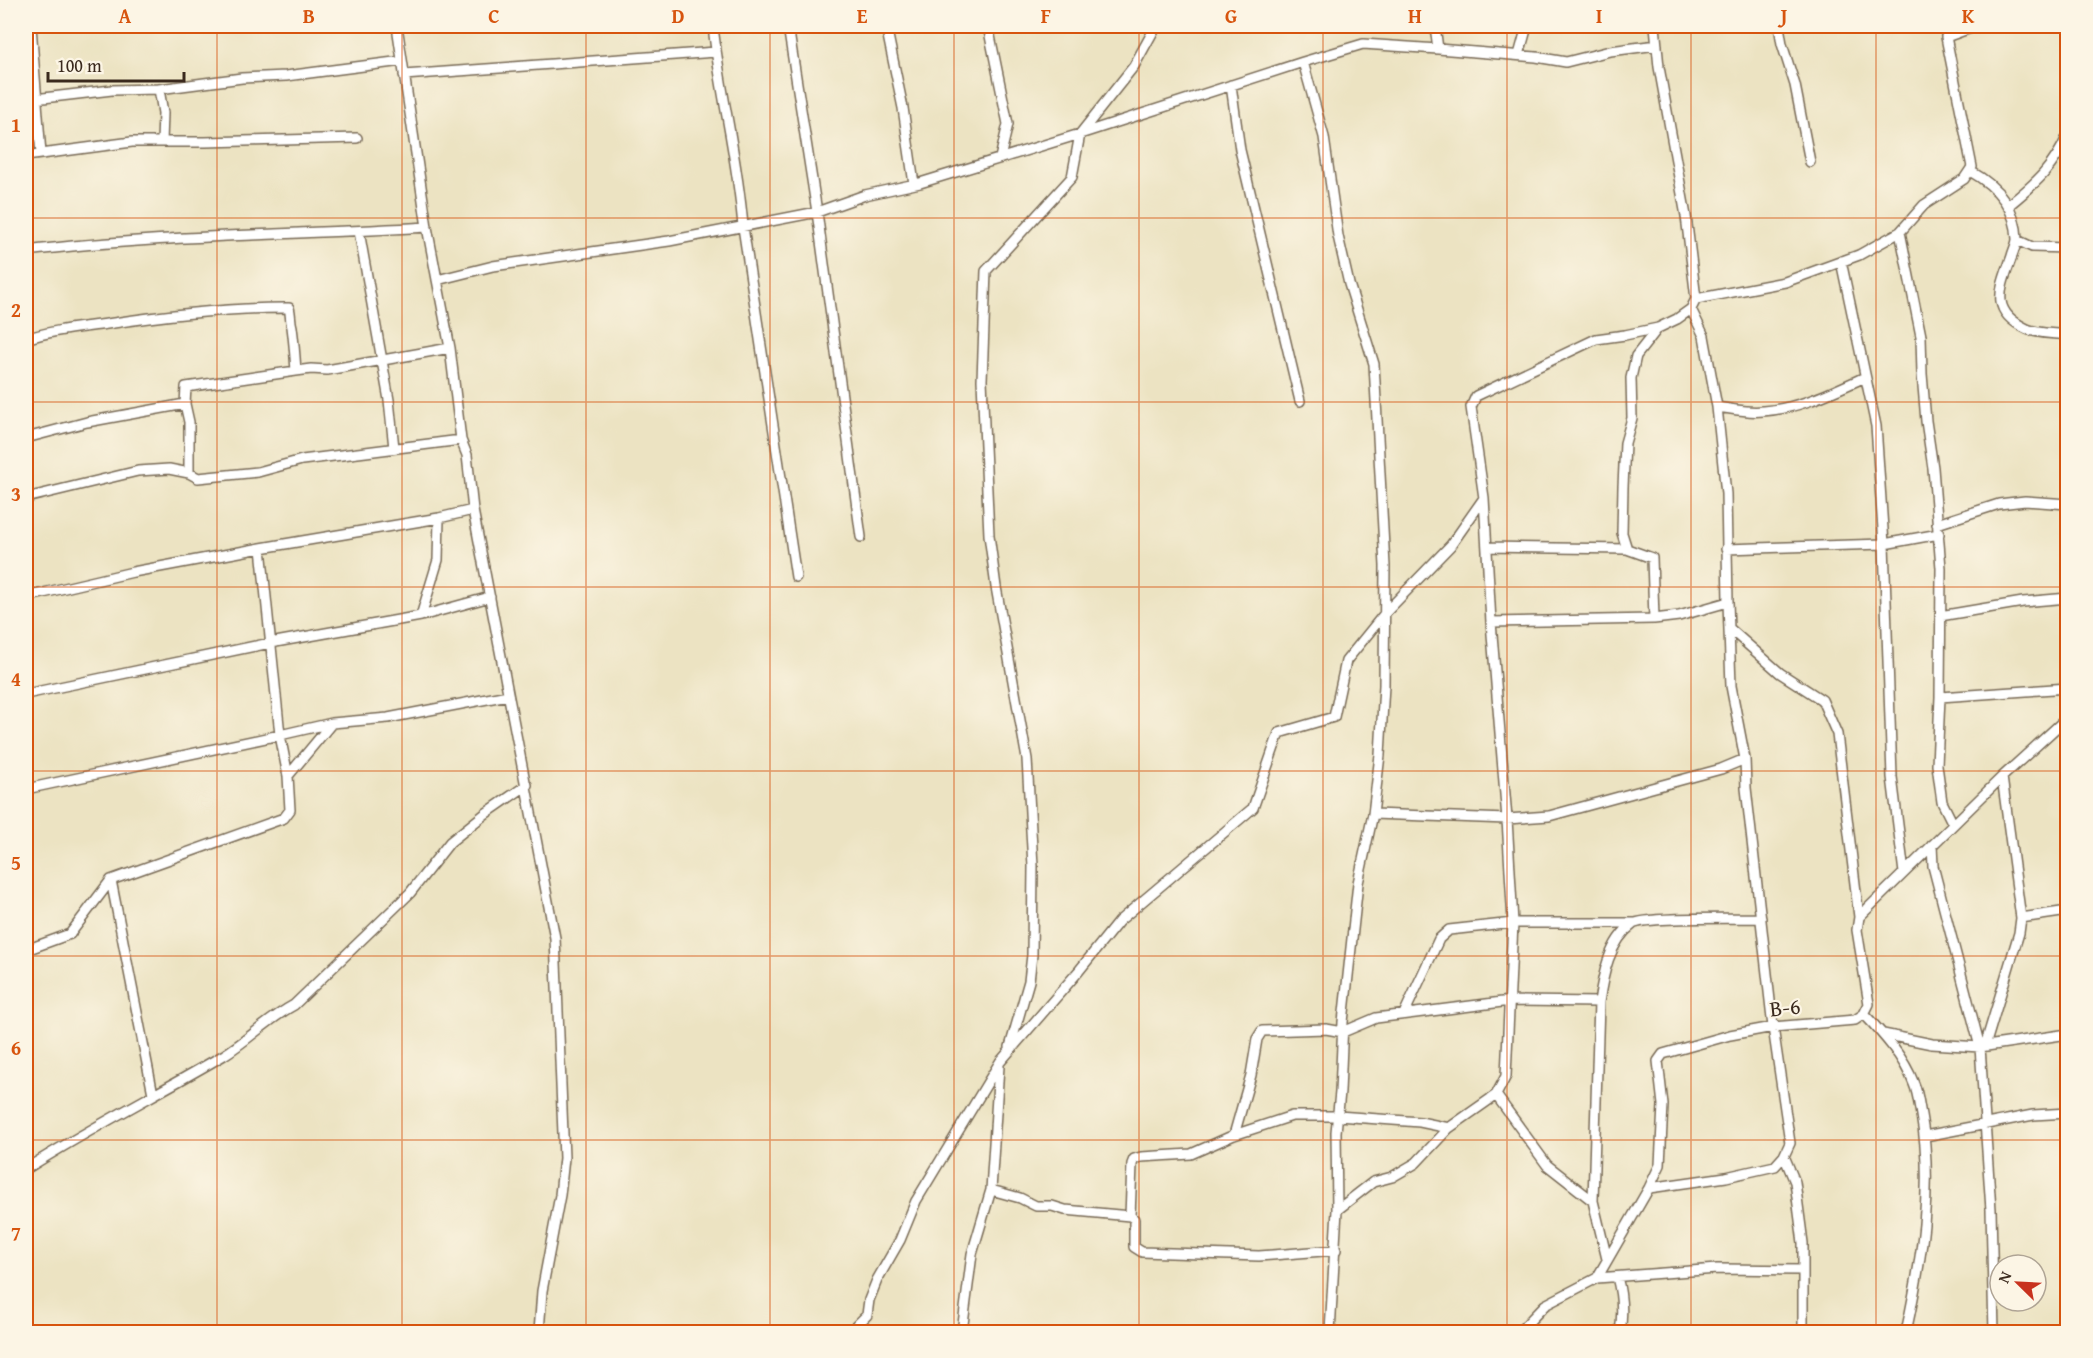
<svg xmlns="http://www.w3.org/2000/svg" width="2093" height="1358" font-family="'Gentium Book Plus',serif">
<rect width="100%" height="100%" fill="#fcf5e5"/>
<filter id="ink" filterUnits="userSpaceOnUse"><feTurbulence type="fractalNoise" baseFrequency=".0167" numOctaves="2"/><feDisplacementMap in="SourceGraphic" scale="12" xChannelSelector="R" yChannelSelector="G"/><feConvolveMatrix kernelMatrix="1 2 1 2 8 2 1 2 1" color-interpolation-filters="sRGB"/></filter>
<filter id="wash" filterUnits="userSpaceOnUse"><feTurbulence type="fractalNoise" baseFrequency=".008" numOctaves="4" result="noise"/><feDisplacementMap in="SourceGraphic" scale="24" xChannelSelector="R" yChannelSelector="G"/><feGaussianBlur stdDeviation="1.35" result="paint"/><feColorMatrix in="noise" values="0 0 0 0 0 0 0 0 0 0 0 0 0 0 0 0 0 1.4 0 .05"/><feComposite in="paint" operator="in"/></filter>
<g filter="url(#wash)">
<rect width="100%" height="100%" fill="#ece3c2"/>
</g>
<g filter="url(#ink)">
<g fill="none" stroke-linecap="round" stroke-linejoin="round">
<defs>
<path id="minor" d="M31 26 41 154
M397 26 427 227 450 348 461 440 467 455 473 510 555 938 564 1158 560 1195 542 1291 539 1332
M713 26C720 93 738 159 743 227L796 577
M788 26 817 212 861 537
M886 26 903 108 914 184
M988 26 1008 124 1000 158
M1779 26 1782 44 1795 85 1810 162
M1438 49 1536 57 1566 62 1610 51 1657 45
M1519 55 1527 26
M404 75 716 52
M1231 85 1240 150 1300 401
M159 89 163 113 162 142
M26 100 112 90 159 89 242 78 286 76 402 61
M26 156 132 142H205L357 138
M1970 171C1997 186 2016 207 2017 239 2017 244 2013 251 2012 256 2001 288 1988 311 2027 329 2038 334 2055 333 2068 335
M2009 205C2036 183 2054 167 2068 135
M359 231 389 400 394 448
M1900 232 1921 336 1922 374 1926 421 1933 468 1941 568 1940 697 1937 765 1942 802 1953 824
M2017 240 2032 247 2068 248
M26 251C159 235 293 235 427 227
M1841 261 1876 426 1884 544 1892 777 1904 873
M437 280 493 266 669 241 817 212 865 195 920 183 1080 134 1303 62
M1696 299 1785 282 1859 255 1900 232 1924 205 1964 179 1972 167 1946 37 1976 26
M26 339C52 330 79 328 107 324 166 315 226 308 285 308H289C291 314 290 321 292 327 294 342 295 356 296 371L311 369 327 370 450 348
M1717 407C1732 409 1748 413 1763 411 1799 409 1834 391 1865 377
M26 438 87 422 185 404
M189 473V422L185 404 186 387 296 371
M26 498 138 471 169 469 189 473 198 478 258 472 302 460 461 440
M1937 524 1999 504 2025 501 2068 504
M1488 547 1627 549
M1726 549 1884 544 1939 534
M26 597 133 572 261 548 439 518 473 510
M421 616 490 597
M1940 616 2023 602 2068 598
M1654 619 1652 558 1627 549 1622 533 1623 487 1625 443 1632 418 1631 378 1636 356 1658 328
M1491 622 1654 619 1679 616 1728 602 1726 494 1717 407 1704 336 1691 309
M1729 628 1780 673 1822 700 1837 734 1859 917
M26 694 270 643 421 616 438 560 439 518
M1940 697 2068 688
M288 776 332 723
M26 789 280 735 261 548
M1373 814 1507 819 1549 816 1721 769 1745 759
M1932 845 1933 866 1980 1047 1991 1210 1994 1332
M111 880 153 1094
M2021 918 2068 911
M26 950 70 934 111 880 284 818 290 810 288 776 280 735 332 723 388 718 508 695
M1404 1014 1439 939 1449 930 1513 923H1634
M1864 1014C1883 1034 1904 1057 1914 1084 1918 1093 1919 1105 1921 1115 1934 1185 1921 1264 1906 1332
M1883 1034 1932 1044 1980 1047 2068 1034
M1985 1046 2019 933 2021 918 2002 777
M1010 1047 1029 981 1032 955 1033 866 1027 759 996 587 989 535 982 380 986 271 1072 177 1080 134 1134 66 1156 26
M1496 1095 1547 1165 1593 1201 1607 1259
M1234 1135 1251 1075 1257 1039 1262 1031 1326 1029 1343 1032 1376 1018 1510 1001 1599 1002
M1925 1136 2033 1115 2068 1113
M1784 1156 1795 1182 1803 1243V1332
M26 1169C90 1128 158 1094 224 1055 248 1040 268 1019 294 1005L410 893 450 842 485 814 527 785
M1649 1188 1726 1177 1775 1166 1784 1156 1790 1143 1773 1027 1746 788 1745 759 1731 686 1728 602
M991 1190 1020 1198 1036 1206H1052L1065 1210 1130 1216 1134 1219V1247L1142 1252 1259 1256 1336 1250
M1593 1201 1599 1002C1603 975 1609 941 1633 924 1646 916 1740 919 1761 918
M1337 1210 1373 1182 1392 1177 1416 1163 1449 1128 1496 1095 1506 1076 1513 923 1507 819 1491 622 1484 498
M1130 1216 1132 1164 1134 1159 1141 1157 1191 1154 1234 1135 1292 1116H1338L1420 1122 1449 1128
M1617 1277C1622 1295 1623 1314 1620 1332
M1597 1278 1717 1269 1803 1270
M850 1332 867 1315 869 1300 877 1280 900 1240 916 1201 1000 1062 1078 972 1119 921 1253 808 1279 733 1334 717 1346 661 1385 613 1451 545 1484 498 1471 407 1476 396 1596 339 1625 335 1658 328 1677 319 1691 309 1696 299 1686 216 1659 67 1655 26
M962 1332 972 1254 991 1190 999 1066
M1330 1332 1337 1210 1336 1132 1340 1092 1343 1022 1358 883 1373 814 1380 755 1384 685 1385 566 1374 364 1349 284 1338 236 1324 137 1303 62 1363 44 1438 49 1435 26
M1519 1332 1545 1305 1597 1278 1649 1188 1660 1165 1663 1105 1658 1061 1663 1054 1730 1035 1773 1027 1855 1020 1864 1014 1869 1004 1857 930 1859 917 2002 777 2068 717"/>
</defs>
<use href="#minor" stroke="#796b57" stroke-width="12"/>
<use href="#minor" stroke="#fff" stroke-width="9"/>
</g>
</g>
<path fill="none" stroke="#d7540e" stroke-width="1.5" stroke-opacity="0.55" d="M217 26V1332M402 26V1332M586 26V1332M770 26V1332M954 26V1332M1139 26V1332M1323 26V1332M1507 26V1332M1691 26V1332M1876 26V1332M26 218H2068M26 402H2068M26 587H2068M26 771H2068M26 956H2068M26 1140H2068"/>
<g text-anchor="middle" stroke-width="4.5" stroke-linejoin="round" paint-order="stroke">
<g font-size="22" fill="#3b2a1e" stroke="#fcf5e5">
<text transform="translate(1785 1007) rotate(-6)" y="8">B-6</text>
</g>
</g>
<rect width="2093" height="1358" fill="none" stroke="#fcf5e5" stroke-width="66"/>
<g transform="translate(2018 1283) rotate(294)"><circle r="28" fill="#fcf5e5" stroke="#afa495" stroke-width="1.5"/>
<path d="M0-4.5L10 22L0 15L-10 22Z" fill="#c8321e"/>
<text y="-9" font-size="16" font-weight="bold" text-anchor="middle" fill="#3b2a1e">N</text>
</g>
<path d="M48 72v9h136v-9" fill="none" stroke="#3b2a1e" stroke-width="3"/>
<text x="57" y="72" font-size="18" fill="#3b2a1e" stroke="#fcf5e5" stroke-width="4.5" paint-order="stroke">100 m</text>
<rect x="33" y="33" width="2027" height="1292" fill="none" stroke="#d7540e" stroke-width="2"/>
<g font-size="20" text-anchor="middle" font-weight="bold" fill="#d7540e">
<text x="125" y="23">A</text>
<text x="309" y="23">B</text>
<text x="494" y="23">C</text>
<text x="678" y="23">D</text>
<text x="862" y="23">E</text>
<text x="1046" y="23">F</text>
<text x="1231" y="23">G</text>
<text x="1415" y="23">H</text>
<text x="1599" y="23">I</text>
<text x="1784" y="23">J</text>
<text x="1968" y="23">K</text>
<text x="16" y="132">1</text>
<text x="16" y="317">2</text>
<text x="16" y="501">3</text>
<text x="16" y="686">4</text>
<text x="16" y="870">5</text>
<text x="16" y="1055">6</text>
<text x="16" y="1240">7</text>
</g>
</svg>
